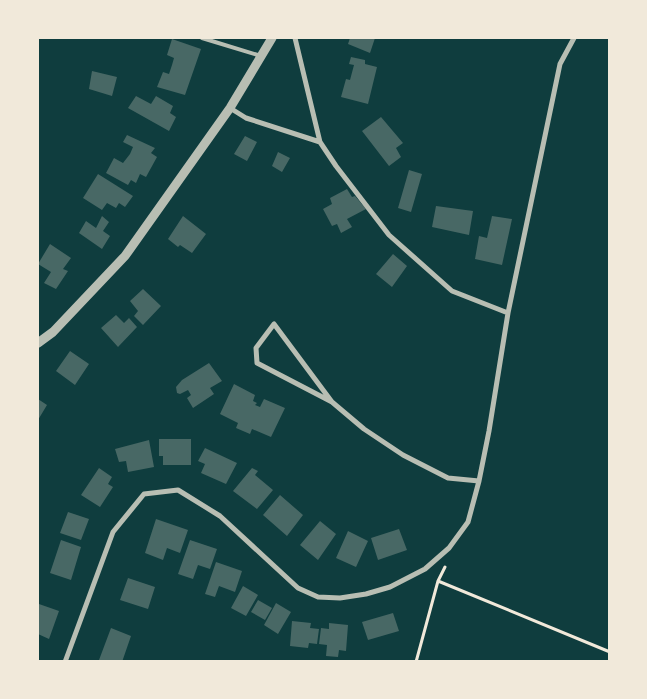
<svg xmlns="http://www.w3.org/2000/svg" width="647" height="699" font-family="Cabin,sans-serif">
<rect width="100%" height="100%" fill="#0f3d3e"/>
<path fill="#486865" d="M350 38H375L370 53 348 44Z
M172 39 201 49 185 95 157 87 163 72 169 74 172 65 174 58 167 55Z
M351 57 365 60V64L377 67 368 104 341 97 346 79 350 80 354 65 349 64Z
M92 71 117 77 112 96 89 89Z
M136 96 151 104 156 96 173 106 170 113 176 117 169 131 128 108Z
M381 117 403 143 396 148 401 157 389 166 362 131Z
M127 135 155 148 151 153 157 157 146 177 140 174 136 183 131 180 128 185 106 173 114 158 123 163 130 154 133 147 123 142Z
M245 136 257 142 247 161 234 154Z
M278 152 290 158 282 172 272 166Z
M409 170 422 174 411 212 398 208Z
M98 174 133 196 125 207 119 203 116 208 107 203 102 210 83 198Z
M347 189 352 197 355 196 366 209 347 219 352 227 341 233 337 224 332 226 323 209 332 204 330 198Z
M436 206 473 211 469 235 432 227Z
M102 216 109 222 103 231 110 236 102 249 79 233 86 221 96 228Z
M183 216 206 234 192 253 180 245 178 247 168 239Z
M492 216 512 219 502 265 475 259 479 236 487 238Z
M50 244 71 258 63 269 68 271 56 289 44 283 51 272 38 264Z
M393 254 407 266 392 287 376 274Z
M143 289 161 306 143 325 134 316 138 311 130 301Z
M116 315 124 323 129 318 137 327 118 347 101 328Z
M70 351 89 364 75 385 56 371Z
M209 363 222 381 210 388 214 394 193 408 187 398 191 395 188 390 180 394 177 393 176 387 182 380Z
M234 384 255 395 253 401 257 403 255 405 260 407 264 399 285 408 271 437 252 429 250 434 236 428 238 423 220 414Z
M38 399 47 405 38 420Z
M159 439H191V465H163V456H159Z
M149 440 154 467 128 472 126 461 119 462 115 449Z
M205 448 237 463 226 484 201 473 205 464 198 461Z
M99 468 112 477 108 484 113 487 100 507 81 495Z
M252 468 258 471 255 475 273 490 257 509 233 491Z
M280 495 303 515 287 536 263 515Z
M68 512 89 519 81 540 60 533Z
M156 519 188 530 180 553 167 548 163 560 145 553Z
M320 521 336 534 318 560 300 545Z
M399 529 407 550 378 560 371 538Z
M348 531 368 541 356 567 336 558Z
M61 540 81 547 71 580 50 573Z
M190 540 217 549 210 569 198 565 193 579 178 574Z
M216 562 242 571 235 592 219 586 215 597 205 594Z
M128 578 155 587 148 609 120 600Z
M243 586 258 595 246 616 231 608Z
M258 600 272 608 265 620 251 612Z
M276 603 291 612 278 634 264 625Z
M39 604 59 611 49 639 38 634V609Z
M393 613 399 631 368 640 362 622Z
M292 621 311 623 310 628 319 629 317 644 309 643 308 648 290 646Z
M329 623 348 625 346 651 339 650 338 657 326 656 327 645 319 644 321 628 329 629Z
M111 628 131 636 122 662 99 660Z"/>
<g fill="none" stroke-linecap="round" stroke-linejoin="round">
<path stroke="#f1e9da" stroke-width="3" d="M438 581 610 652
M416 662 438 581 445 567"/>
<path stroke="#b8beb3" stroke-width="4" d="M202 38 261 56"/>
<path stroke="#b8beb3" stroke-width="5" d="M295 38 320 142
M230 108 246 118 320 142 336 166 389 235 452 291 508 313
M332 402 274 324 256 348 257 363 332 402 364 429 403 455 448 478 479 481
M65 662 113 532 144 494 178 490 220 516 298 588 318 597 340 598 366 594 390 587 425 569 449 548 468 522 479 481 489 431 508 313 560 64 574 38"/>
<path stroke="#b8beb3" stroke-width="9" d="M38 343 53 332 125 256 230 108 272 38"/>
</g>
<rect width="647" height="699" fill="none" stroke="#f1e9da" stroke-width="78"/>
</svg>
